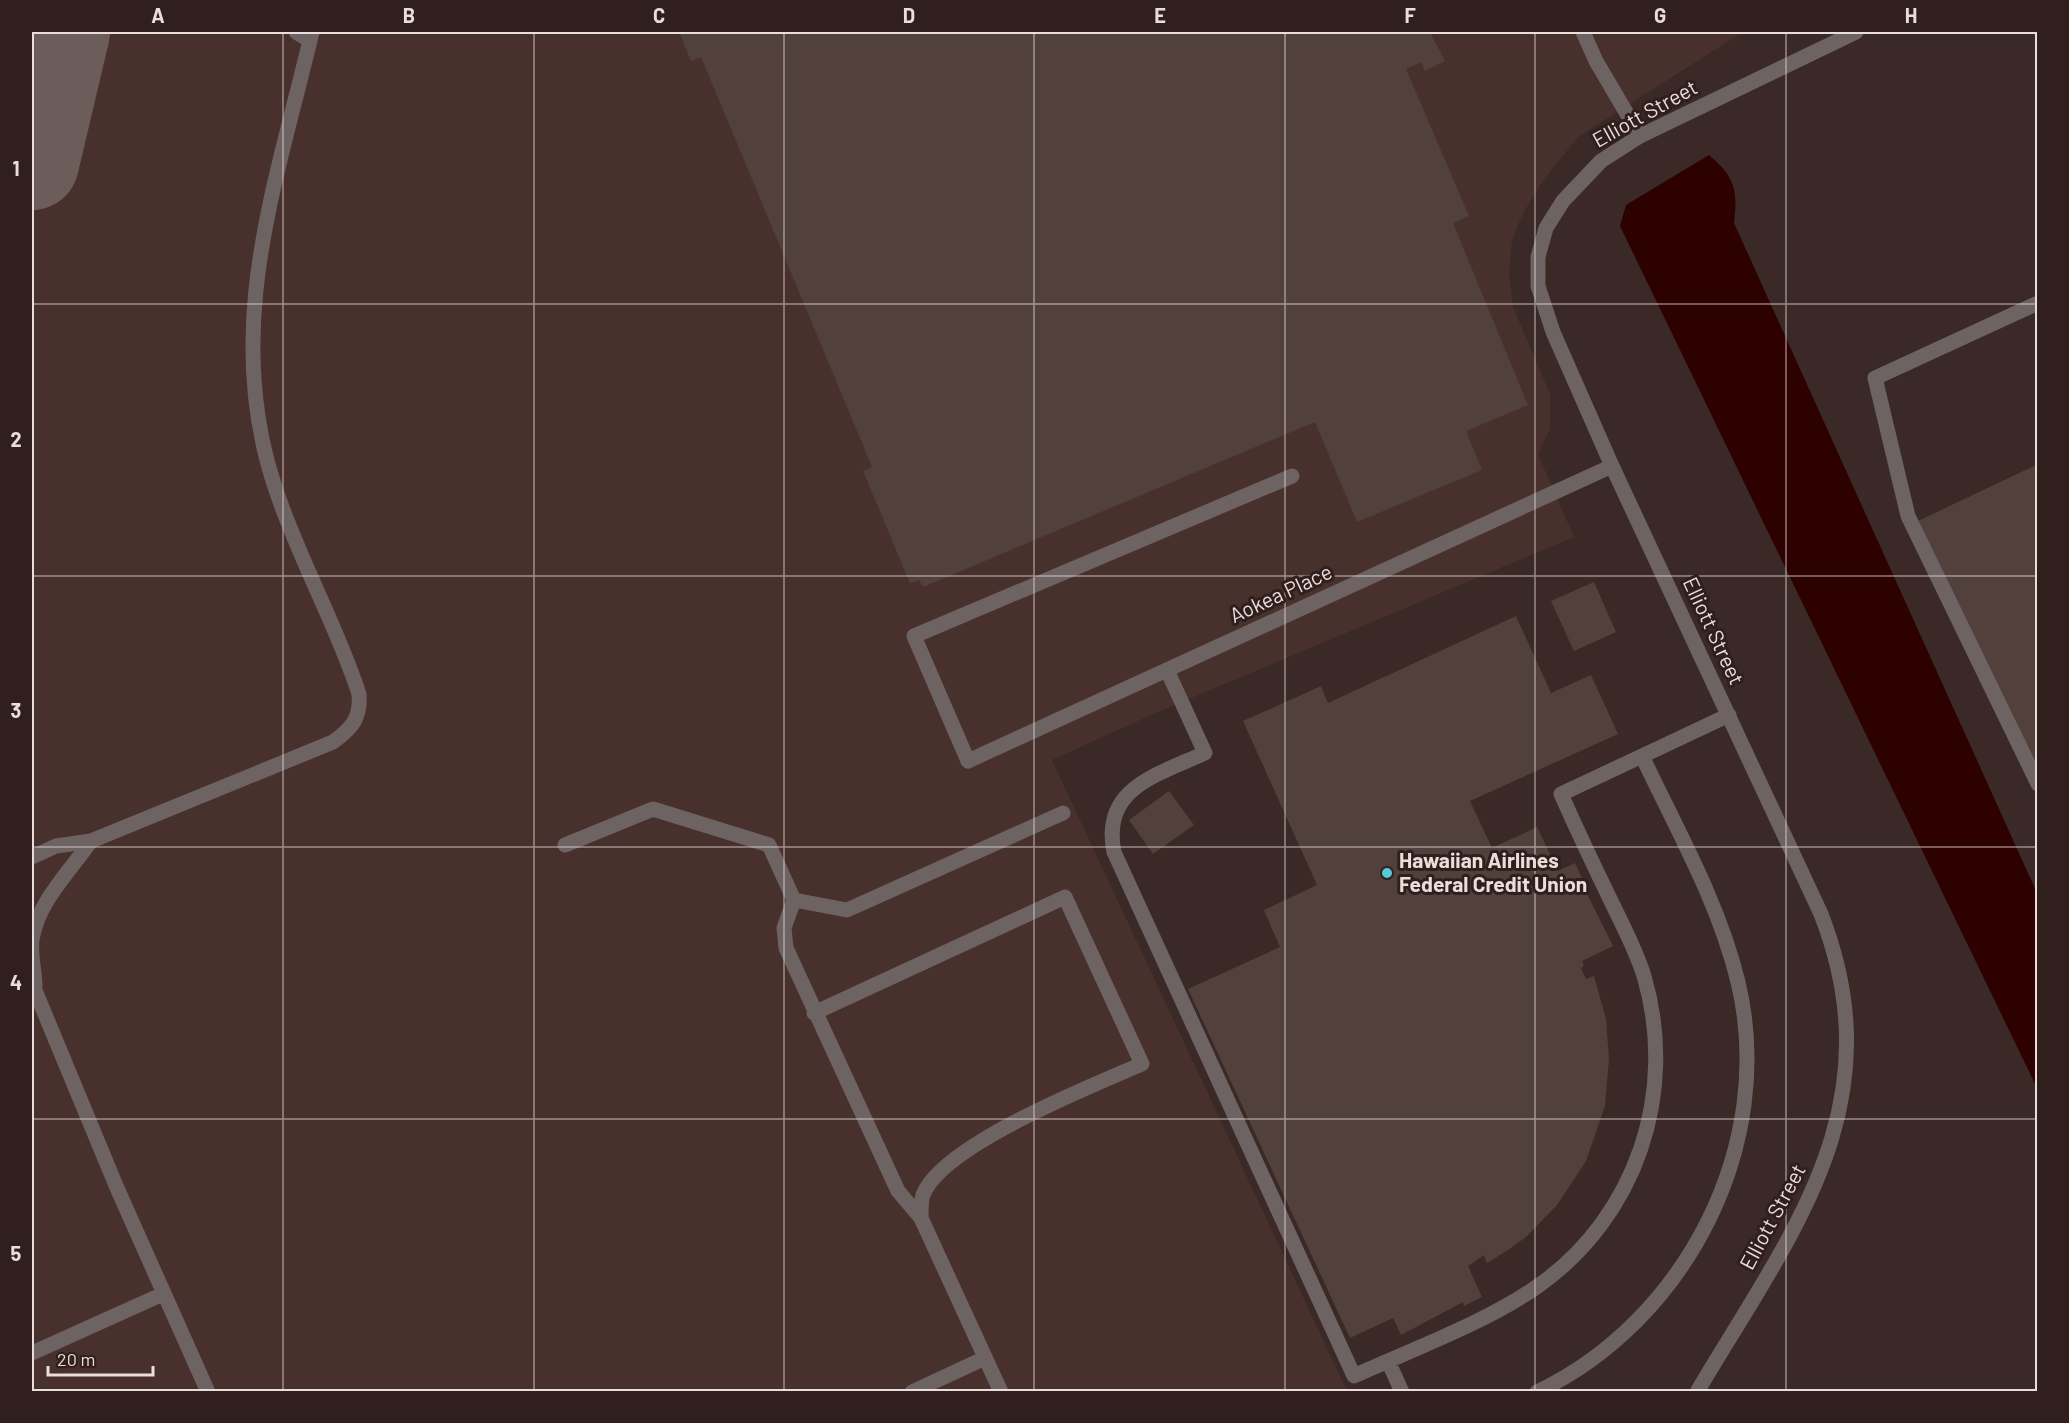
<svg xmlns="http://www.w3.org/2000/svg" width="2069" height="1423" font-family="Barlow,sans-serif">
<rect width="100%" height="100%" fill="#3a2926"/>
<path fill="#48302c" d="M32 32H1743L1578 137 1545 178 1523 213 1512 241 1509 274 1513 307 1550 394V429L1538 454 1574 537 1151 715 1052 760 1347 1391H32Z"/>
<path fill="#2e0101" d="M1709 155C1735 177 1738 190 1734 223L2037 893V1088L1620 226 1626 205Z"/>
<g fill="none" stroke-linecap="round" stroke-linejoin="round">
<path stroke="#6c5d5a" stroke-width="94" d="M32 163 63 32"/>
</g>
<path fill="#52403d" d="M679 32H1430L1445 61 1425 71 1421 62 1406 69 1469 216 1453 223 1528 405 1466 431 1482 470 1357 522 1315 422 923 587 919 580 910 583 863 471 872 467 701 57 691 61Z
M2038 464V773L1918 521Z
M1594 582 1616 632 1574 651 1551 601Z
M1516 616 1551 693 1591 675 1618 734 1470 801 1492 848 1537 827 1558 871 1575 863 1584 883 1582 884 1613 946 1582 961 1584 966 1581 968 1586 979 1594 976 1606 1019 1609 1059 1605 1106 1586 1161 1557 1205 1526 1237 1508 1250 1487 1263 1484 1255 1468 1266 1482 1297 1464 1306 1463 1302 1401 1335 1393 1318 1350 1338 1188 989 1280 947 1264 910 1317 885 1243 721 1321 686 1328 703Z
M1169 791 1194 825 1153 854 1129 820Z"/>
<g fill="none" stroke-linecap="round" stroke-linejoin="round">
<path stroke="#6c6362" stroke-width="15" d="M296 32 310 41
M1583 32 1596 61 1640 136
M2038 303 1875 378 1908 516 2038 784
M1167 670 1205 753C1157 775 1101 788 1114 852L1354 1376C1411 1350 1487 1322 1538 1286 1637 1216 1678 1092 1644 976 1636 950 1623 926 1611 901 1594 866 1577 830 1561 794L1642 756
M968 761 914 636 1292 476
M565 845 653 809 769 845 794 900 784 928 786 948 898 1191 921 1218 1001 1392
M32 857 56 846 91 841 333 742C352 728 361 718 359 694 336 623 298 558 275 487 222 329 276 185 312 32
M794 900 847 910 1063 813
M32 983 117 1188 208 1392
M35 987C35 971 30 955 32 940 37 903 70 871 91 841
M814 1013 1065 897 1142 1064C1092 1086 942 1145 923 1195 921 1201 921 1211 921 1218
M32 1353 163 1294
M1388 1361 1402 1392
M912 1392 985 1358
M1537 1392C1686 1321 1777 1144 1738 982 1719 903 1677 830 1642 756L1729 715"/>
<path stroke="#6c6362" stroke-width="15" d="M968 761 1612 466"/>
<path stroke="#6c6362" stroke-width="15" d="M1697 1392C1791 1233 1896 1107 1821 914L1612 466 1553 332 1538 286V257L1546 228 1563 201 1601 161 1640 136 1856 32"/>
</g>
<path fill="none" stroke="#eadedc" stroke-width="1.5" stroke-opacity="0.55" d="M283 32V1392M534 32V1392M784 32V1392M1034 32V1392M1285 32V1392M1535 32V1392M1786 32V1392M32 304H2038M32 576H2038M32 847H2038M32 1119H2038"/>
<circle fill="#54cadd" stroke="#301f1d" stroke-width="2" cx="1387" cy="873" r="6"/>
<g text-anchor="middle" stroke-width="6" stroke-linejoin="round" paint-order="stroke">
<g font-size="21" fill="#eadedc" stroke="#301f1d">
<text transform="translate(1645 114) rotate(-29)" y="7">Elliott Street</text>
<text transform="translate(1281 594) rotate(-25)" y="7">Aokea Place</text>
<text transform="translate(1713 631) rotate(65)" y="7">Elliott Street</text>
<text transform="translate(1773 1217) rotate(-62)" y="7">Elliott Street</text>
</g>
<g font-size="21" font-weight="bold" fill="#eadedc" stroke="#301f1d" text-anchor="start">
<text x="1399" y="868">Hawaiian Airlines<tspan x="1399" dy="24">Federal Credit Union</tspan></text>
</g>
</g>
<rect width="2069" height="1423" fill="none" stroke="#301f1d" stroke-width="66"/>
<path d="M48 1366v9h105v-9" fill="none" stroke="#eadedc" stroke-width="3"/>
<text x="57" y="1366" font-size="18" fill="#eadedc" stroke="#301f1d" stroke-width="4.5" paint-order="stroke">20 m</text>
<rect x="33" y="33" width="2003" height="1357" fill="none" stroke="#eadedc" stroke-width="2"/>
<g font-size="20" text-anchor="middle" font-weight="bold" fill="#eadedc">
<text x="158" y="23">A</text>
<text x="409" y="23">B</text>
<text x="659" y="23">C</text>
<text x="909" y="23">D</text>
<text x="1160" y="23">E</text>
<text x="1410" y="23">F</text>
<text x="1660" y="23">G</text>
<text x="1911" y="23">H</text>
<text x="16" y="176">1</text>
<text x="16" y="447">2</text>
<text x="16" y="718">3</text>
<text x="16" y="990">4</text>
<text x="16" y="1261">5</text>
</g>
</svg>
